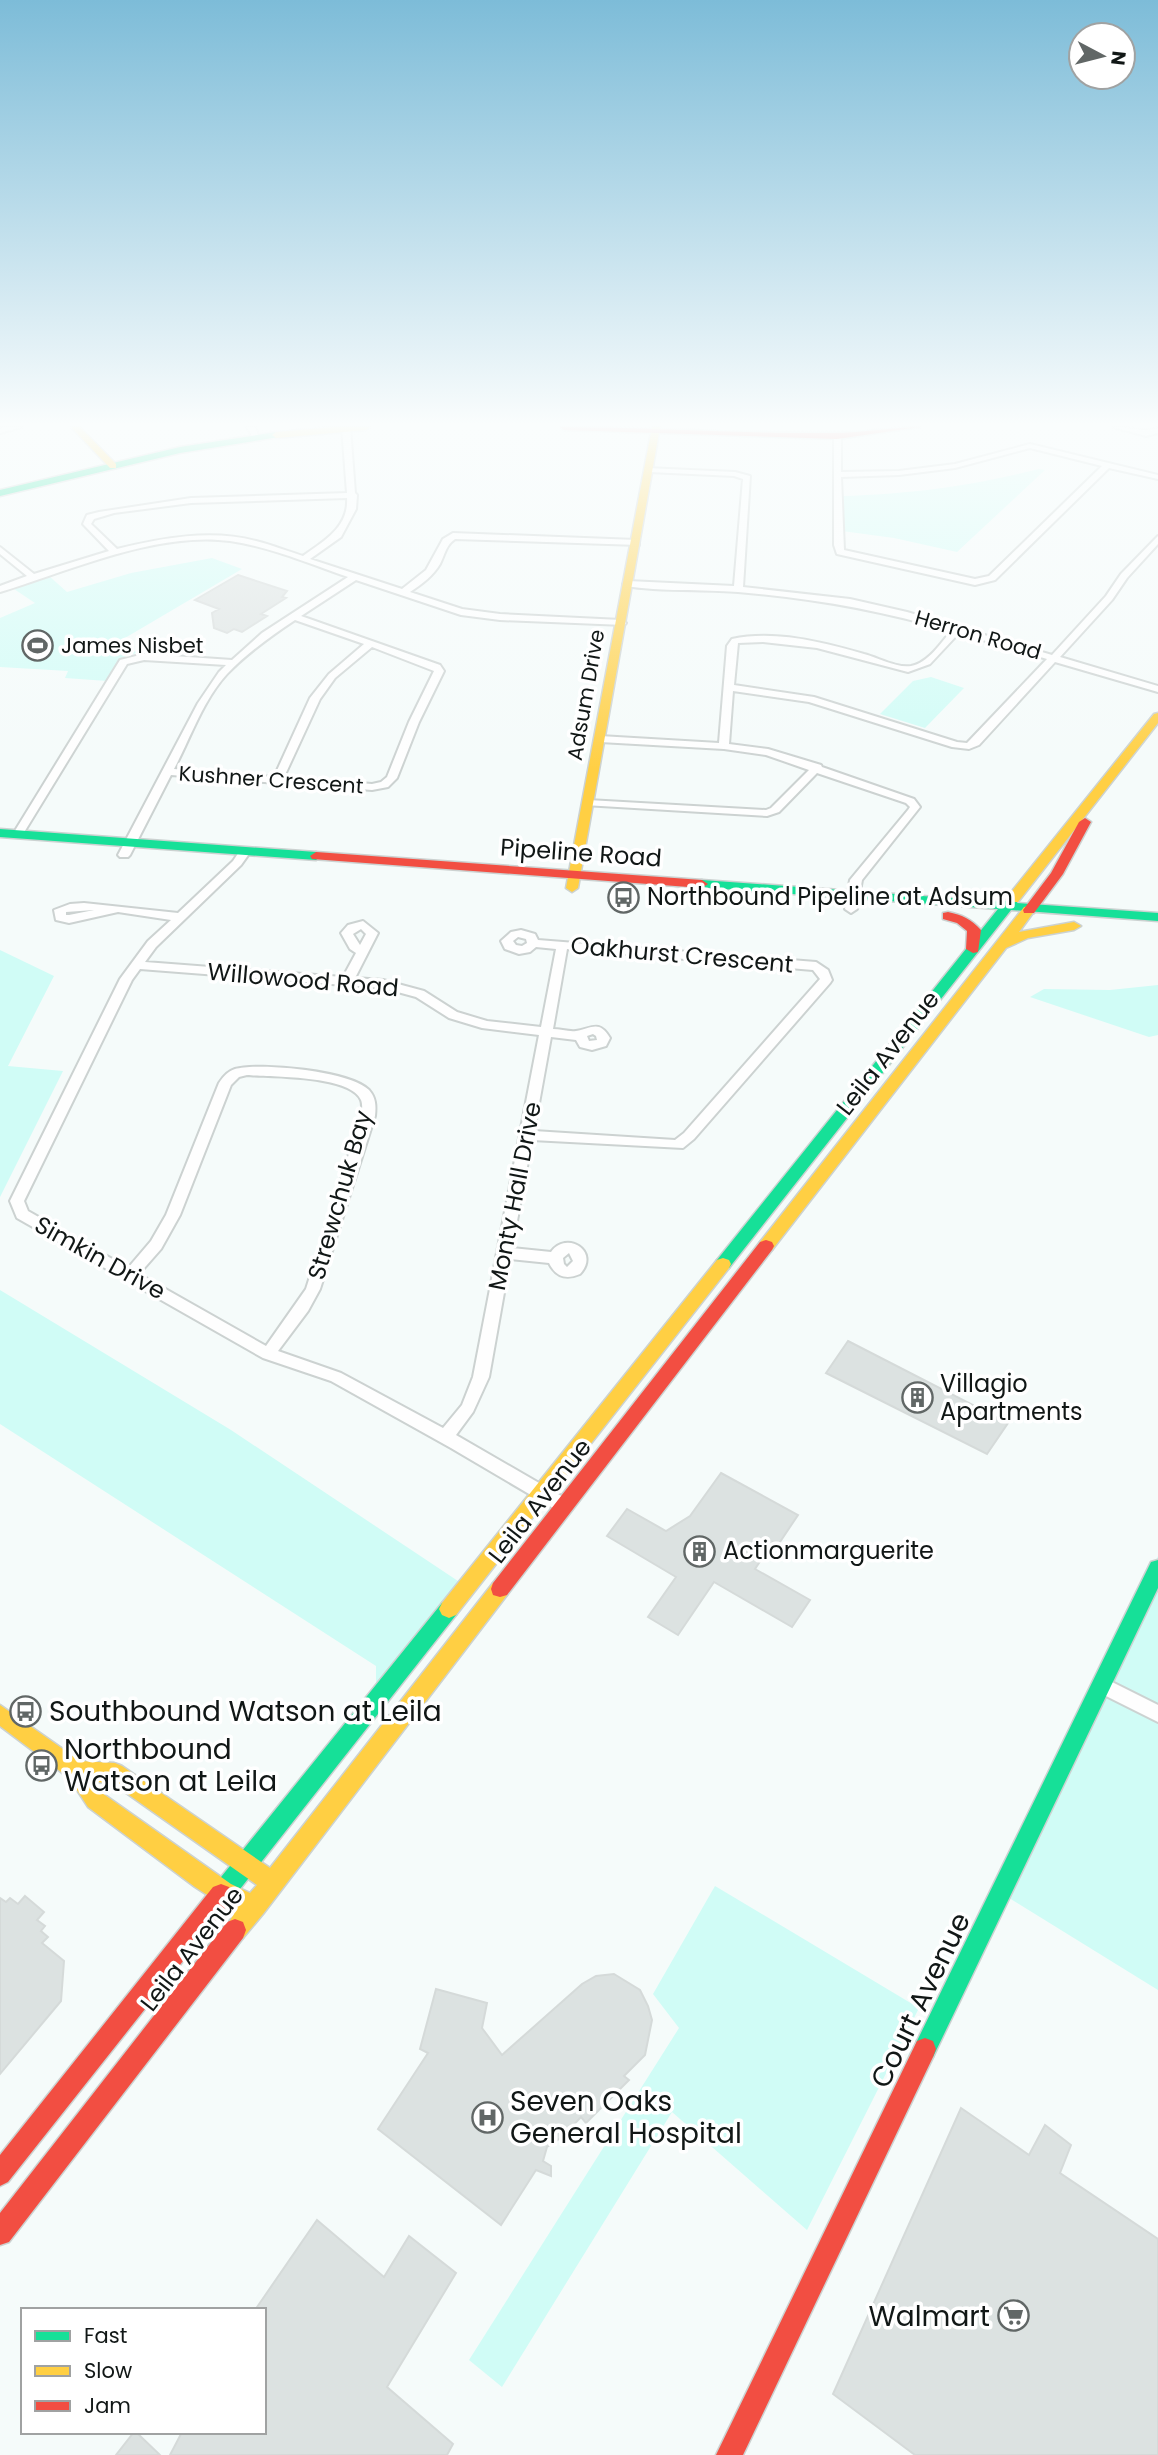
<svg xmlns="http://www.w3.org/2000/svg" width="1158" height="2455" font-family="Poppins,sans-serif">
<rect width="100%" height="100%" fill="#f5fbfa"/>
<path fill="#d0fcf6" d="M1039 469 1045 470 957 552 894 538 842 531V496C913 494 970 486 1039 469Z
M212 558 242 569 108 648 139 652 122 658 107 681 65 678 68 671 0 667V618L35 603 11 587 48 575 67 592 131 573Z
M931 677 964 688 925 728 880 714 913 681Z
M0 950 54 976 8 1066 63 1071 0 1197Z
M1158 985V1035L1149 1037 1030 997 1044 989 1110 990Z
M0 1290 231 1430 461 1583 376 1689V1666L0 1424Z
M1158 1556V1990L1001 1893Z
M715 1886 919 2008 807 2230 672 2112 502 2387 469 2360 679 2028 653 1994Z"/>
<path fill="#dce2e1" stroke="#d5dad9" stroke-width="2" d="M238 575 287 591 282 597 286 598 261 614 267 616 242 632 234 629 227 633 214 628 212 613 219 609 195 600Z
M848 1341 1008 1423 987 1454 826 1373Z
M721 1473 798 1515 778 1545 773 1542 755 1569 810 1600 792 1627 714 1582 678 1635 648 1617 676 1577 607 1536 627 1509 666 1531 690 1516Z
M25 1896 44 1912 37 1920 45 1926 41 1931 48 1937 42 1943 64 1961 61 2001 0 2074V1898L6 1902 10 1898 18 1904Z
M614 1974 640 1990 648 2006 652 2020 645 2055 624 2076 629 2080 586 2123 581 2117 562 2137 547 2147 543 2161 551 2166V2176L536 2170 501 2225 378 2129 428 2053 420 2049 436 1989 487 2003 482 2028 502 2055 582 1984 596 1976Z
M961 2108 1029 2155 1045 2125 1071 2145 1060 2173 1158 2239V2455H915L833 2394Z
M317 2220 384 2277 409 2236 456 2273 387 2387 453 2444 447 2455H170L182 2432H264V2310H255Z
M134 2432H136L160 2455H116Z"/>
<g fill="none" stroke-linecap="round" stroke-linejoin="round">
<defs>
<path id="street" d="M6 427H21L0 433V429Z
M247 427H255L260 440H254Z
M342 427H350L355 493 357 495 356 509 341 537 310 559 402 589 426 570 443 539 453 533 636 540 639 541V545L455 539C446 545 445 554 440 564 433 576 422 584 410 592L462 609 500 614 621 620 626 623 624 625 500 620 461 615 356 580 301 616 440 665 444 671 419 722 397 778 388 787 372 790 171 775 130 855 128 857H120L118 855 198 703 219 672 226 665 144 660 127 664 23 834 22 836H14L13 834 120 660 144 654 232 660 262 633 348 577C310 564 271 547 230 541 157 531 69 571 0 592V586L27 576 0 554V547L34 574 109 551 83 524 87 515 99 512 191 498 347 493ZM347 498C349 527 324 541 303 556 287 551 272 545 256 541 211 529 161 538 117 549L91 524 94 519 114 513 191 503ZM295 620 364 644 329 674 310 698 274 777 174 769C190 739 203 700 227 674 247 653 271 636 295 620ZM372 647 434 671 409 722 387 777 381 782 372 784 284 777 320 699 335 678Z
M1113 427C1132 427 1140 433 1158 428V433L1146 436Z
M834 434 841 436V472L899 471 955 464 1030 444 1158 475V479L1109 468 995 580 975 585 837 554 834 545ZM1030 448 1102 466 989 576 975 579 844 550 841 477 899 475 955 468Z
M646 468 735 472 750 476 743 587 850 599 907 612 1052 655 1106 596 1121 574 1158 536V544L1127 578 1112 600 1060 657 1158 686V692L1055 662 979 745 969 749 952 747 809 702 733 691 729 744 768 749 821 765 822 767 914 799 920 807 862 880 857 909 851 913 845 909 850 880 908 810 910 807 906 803 817 773 779 812 767 816 584 805V801L588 800 766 810 771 808 809 770 766 755 724 749 600 742 595 739 600 736 719 743 727 646 732 639C774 630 823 642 864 654 879 658 896 668 911 666 928 663 941 643 951 631 880 610 812 598 738 592 701 589 662 592 625 586L623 584 628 581 734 586 743 479 734 476 649 472H646ZM959 633 1047 659 967 743 957 742 814 697 734 685 738 643 763 642 817 648 908 672 930 664Z
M245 848 251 851 241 865 156 947 145 962 343 977 356 953 350 949 341 933 348 925 363 921 378 933 355 978 383 980 424 991 457 1012 487 1021 541 1027 556 949 536 947 530 952 519 954 505 949 501 941 511 932 521 930 535 934 538 940 816 962 828 970 832 980 830 983 694 1139 683 1148 532 1140 512 1248 551 1252C566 1230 601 1251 580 1274 566 1280 556 1277 549 1263L510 1259 489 1377 473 1412 456 1435 570 1501 572 1506 570 1511 564 1513 558 1511 451 1448 331 1381 263 1358 17 1218 10 1201 120 979 148 941 171 920 118 912 69 923 56 920 54 910 70 904 84 903 178 913 233 861 241 849ZM94 910 69 915H66V912ZM361 929 366 934 360 945 353 934ZM518 937 526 939 527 943 522 946 516 945 513 941ZM567 949 813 970 820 979 684 1133 675 1140 534 1131 551 1037 576 1040 580 1047 592 1050 606 1046 610 1038C599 1019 591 1029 576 1031 569 1032 560 1029 553 1029ZM140 969 383 988 416 997 449 1018 482 1028 539 1035 473 1377 462 1405 443 1428 341 1373 278 1351 308 1311 320 1289 375 1116C376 1106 376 1098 369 1090 351 1071 259 1062 235 1069 228 1071 223 1077 219 1083L166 1215 151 1241 128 1268 28 1211 24 1201 132 980ZM593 1034 596 1036 597 1040 589 1041 587 1036ZM247 1075C270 1077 351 1075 361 1100 363 1105 362 1111 361 1116L306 1289 266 1346 139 1274 161 1249 180 1215 231 1085 239 1077ZM569 1253 573 1261 567 1267 564 1264 563 1258Z
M1102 1677 1158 1705V1722L1096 1691 1093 1685 1096 1679Z"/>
<path id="fast" d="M276 432 280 435 279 437 180 453 0 496V490L180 447Z
M0 829 316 852 322 856 316 860 0 837Z
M702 880 1004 902 1013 895 1019 899 1017 903 1158 913V921L1011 910 729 1268H717L715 1264 717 1260 998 909 697 887V881Z
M1158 1560V1588L933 2057 925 2060 917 2057 914 2049 917 2041 1151 1562Z
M449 1600 456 1603 459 1609 456 1615 229 1903 221 1906 213 1903 210 1895 213 1887 442 1603Z"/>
<path id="slow" d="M71 427H80L116 464V468H110Z
M334 427H370L366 430 276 438 272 435 276 432Z
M652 427H660L578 888 572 892 566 888Z
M1158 713V723L1018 902H1008V896L1154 714Z
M1029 906 1035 910 1019 932 1074 922 1081 926 1074 930 1028 938 1006 948 772 1250H760L758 1246 760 1242 1024 907Z
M723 1258 729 1260 731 1264 729 1268 456 1615 449 1618 442 1615 439 1609 442 1603 717 1260Z
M500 1581 507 1583 509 1589 507 1595 263 1914 243 1938 235 1941 227 1938 224 1930 237 1909 215 1900 195 1887 88 1807 69 1778 0 1726V1705L80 1761 115 1763 122 1766 270 1868 493 1583ZM95 1782 112 1783 257 1885 250 1893 231 1884 102 1793Z"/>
<path id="jam" d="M560 427C651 427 743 434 834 433 863 433 891 427 920 427L837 439 564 430Z
M1085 818 1091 822 1063 874 1034 913H1024L1023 910 1051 873 1079 822Z
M316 852 702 880 708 884 702 888 312 859 310 856Z
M948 912C962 915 971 919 981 930L978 952 973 953 966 949 967 931 957 923 943 919V913Z
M766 1240 772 1242 774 1246 772 1250 507 1595 500 1597 493 1595 491 1589 493 1583 760 1242Z
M221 1884 229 1887 232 1895 229 1903 8 2182 0 2186V2155L213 1887Z
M235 1919 243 1922 246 1930 243 1938 9 2242 0 2245V2213L227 1922Z
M925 2038 933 2041 936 2049 933 2057 743 2455H716L917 2041Z"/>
</defs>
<use href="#street" stroke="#ccd2d1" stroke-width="4"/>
<use href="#fast" stroke="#ccd2d1" stroke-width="3"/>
<use href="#slow" stroke="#ccd2d1" stroke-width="3"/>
<use href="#jam" stroke="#ccd2d1" stroke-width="3"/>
<use href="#street" fill="#fefefe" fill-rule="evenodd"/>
<use href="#fast" fill="#16e098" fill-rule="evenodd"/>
<use href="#slow" fill="#ffcf43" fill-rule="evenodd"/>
<use href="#jam" fill="#f24e42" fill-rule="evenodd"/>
</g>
<linearGradient id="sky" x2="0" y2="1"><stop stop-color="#7dbcd8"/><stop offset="0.55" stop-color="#fafdfd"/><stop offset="1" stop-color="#fafdfd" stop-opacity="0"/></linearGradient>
<rect width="1158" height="771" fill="url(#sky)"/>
<defs>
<symbol id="stadium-ring" viewBox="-11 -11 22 22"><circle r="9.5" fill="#fff" stroke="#616766" stroke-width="1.5"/><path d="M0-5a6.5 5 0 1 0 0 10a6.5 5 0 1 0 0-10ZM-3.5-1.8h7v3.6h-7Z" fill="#616766"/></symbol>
<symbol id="bus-ring" viewBox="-11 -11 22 22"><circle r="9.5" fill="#fff" stroke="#616766" stroke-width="1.5"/><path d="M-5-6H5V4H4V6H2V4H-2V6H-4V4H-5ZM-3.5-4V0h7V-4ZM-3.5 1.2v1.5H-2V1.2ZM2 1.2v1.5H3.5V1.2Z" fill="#616766"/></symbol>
<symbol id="building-ring" viewBox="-11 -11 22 22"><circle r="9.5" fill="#fff" stroke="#616766" stroke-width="1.5"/><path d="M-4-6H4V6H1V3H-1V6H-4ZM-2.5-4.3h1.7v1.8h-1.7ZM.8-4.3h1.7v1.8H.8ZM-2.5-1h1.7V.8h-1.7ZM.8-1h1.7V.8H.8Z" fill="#616766"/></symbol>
<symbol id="hospital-ring" viewBox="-11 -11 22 22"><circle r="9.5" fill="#fff" stroke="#616766" stroke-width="1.5"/><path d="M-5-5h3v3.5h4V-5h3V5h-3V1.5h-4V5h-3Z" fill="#616766"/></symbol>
<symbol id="supermarket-ring" viewBox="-11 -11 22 22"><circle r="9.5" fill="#fff" stroke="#616766" stroke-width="1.5"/><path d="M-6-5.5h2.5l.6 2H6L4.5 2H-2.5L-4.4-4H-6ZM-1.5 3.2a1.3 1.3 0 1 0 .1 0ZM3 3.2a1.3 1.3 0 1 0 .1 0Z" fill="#616766"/></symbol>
</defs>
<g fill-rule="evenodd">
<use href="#stadium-ring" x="20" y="628" width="35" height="35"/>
<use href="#bus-ring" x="606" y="880" width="35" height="35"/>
<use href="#building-ring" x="900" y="1380" width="35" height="35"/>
<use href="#building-ring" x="682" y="1534" width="35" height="35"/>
<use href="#bus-ring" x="8" y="1694" width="35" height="35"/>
<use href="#bus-ring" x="24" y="1748" width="35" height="35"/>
<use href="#hospital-ring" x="470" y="2100" width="35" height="35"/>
<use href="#supermarket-ring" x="996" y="2298" width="35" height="35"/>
</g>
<g text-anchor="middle" stroke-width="7" stroke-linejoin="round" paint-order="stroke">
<g font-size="21" fill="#111716" stroke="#fff">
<text transform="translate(978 635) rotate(16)" y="7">Herron Road</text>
<text transform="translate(586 695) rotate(-80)" y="7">Adsum Drive</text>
<text transform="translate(271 780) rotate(4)" y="7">Kushner Crescent</text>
</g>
<g font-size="21" fill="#111716" stroke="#fff" text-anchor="start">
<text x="61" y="653">James Nisbet</text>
</g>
<g font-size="24" fill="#111716" stroke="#fff">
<text transform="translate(581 853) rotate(4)" y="8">Pipeline Road</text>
<text transform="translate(682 955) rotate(5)" y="8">Oakhurst Crescent</text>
<text transform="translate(303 980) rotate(5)" y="8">Willowood Road</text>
<text transform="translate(888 1053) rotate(-52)" y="8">Leila Avenue</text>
<text transform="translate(340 1195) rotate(-74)" y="8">Strewchuk Bay</text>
<text transform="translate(515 1196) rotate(-79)" y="8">Monty Hall Drive</text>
<text transform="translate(100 1258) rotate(29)" y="8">Simkin Drive</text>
<text transform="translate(540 1501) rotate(-52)" y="8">Leila Avenue</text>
<text transform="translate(192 1949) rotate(-52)" y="8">Leila Avenue</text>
</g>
<g font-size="24" fill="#111716" stroke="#fff" text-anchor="start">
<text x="647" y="905">Northbound Pipeline at Adsum</text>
<text x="940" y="1392">Villagio<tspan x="940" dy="28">Apartments</tspan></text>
<text x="723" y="1559">Actionmarguerite</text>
</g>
<g font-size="28" fill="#111716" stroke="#fff" text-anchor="start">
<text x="49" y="1721">Southbound Watson at Leila</text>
<text x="64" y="1759">Northbound<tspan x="64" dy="32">Watson at Leila</tspan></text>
<text x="510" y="2111">Seven Oaks<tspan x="510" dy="32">General Hospital</tspan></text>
<text x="990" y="2326" text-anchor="end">Walmart</text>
</g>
<g font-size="28" fill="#111716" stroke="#fff">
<text transform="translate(920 2000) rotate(-64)" y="10">Court Avenue</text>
</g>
</g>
<rect x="21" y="2308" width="245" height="126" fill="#ffffff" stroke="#a0a2a2" stroke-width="2"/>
<rect x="35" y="2331" width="35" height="10" fill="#16e098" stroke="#a0a2a2" stroke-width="2"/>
<text x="84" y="2343" font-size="21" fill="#111716">Fast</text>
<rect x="35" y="2366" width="35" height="10" fill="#ffcf43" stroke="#a0a2a2" stroke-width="2"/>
<text x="84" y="2378" font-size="21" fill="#111716">Slow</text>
<rect x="35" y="2401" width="35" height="10" fill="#f24e42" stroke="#a0a2a2" stroke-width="2"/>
<text x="84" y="2413" font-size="21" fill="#111716">Jam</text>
<g transform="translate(1102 56) rotate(97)"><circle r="33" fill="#ffffff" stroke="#a0a2a2" stroke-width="2"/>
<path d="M0-5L12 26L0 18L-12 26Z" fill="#616766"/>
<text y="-10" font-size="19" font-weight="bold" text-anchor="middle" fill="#111716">N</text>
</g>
</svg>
